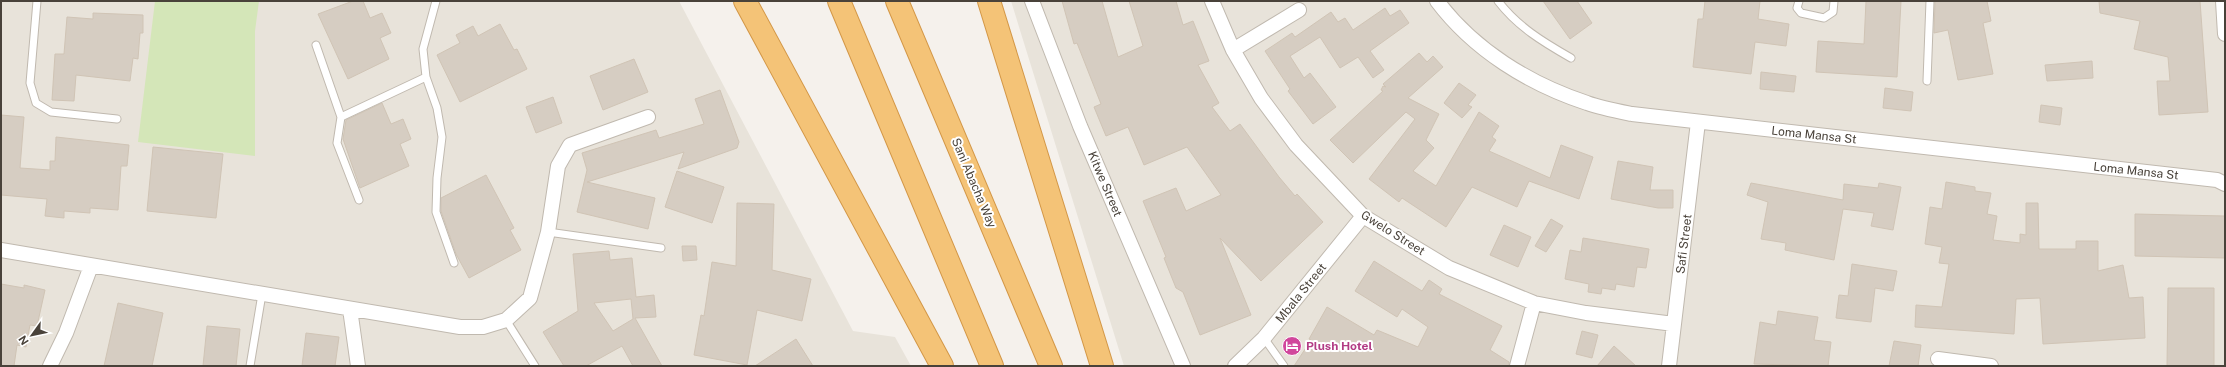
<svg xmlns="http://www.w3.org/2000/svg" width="2226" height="367" font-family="'Public Sans',sans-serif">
<rect width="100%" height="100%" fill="#f5f1ec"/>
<path fill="#e8e3da" d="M1 1H679L853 331 895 337 911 366H1Z
M1011 1H2225V366H1124Z"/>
<path fill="#d4e6b8" d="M155 1H259L255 31V156L138 142Z"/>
<path fill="#d6cdc2" stroke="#d0c4b5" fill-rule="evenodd" d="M353 1H363L370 18 382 13 391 33 380 38 389 59 348 79 318 14Z
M1062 1H1102L1118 57 1143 46 1129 1H1176L1183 25 1193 21 1209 61 1198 65 1219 103 1212 107 1230 131 1240 124 1279 177 1295 196 1297 194 1323 222 1261 281 1220 238 1251 315 1200 335 1183 292 1176 288 1164 258 1166 257 1143 201 1176 188 1186 211 1221 195 1187 147 1144 165 1128 127 1106 136 1094 107 1101 104 1077 43 1074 44Z
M1543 1H1577L1592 23 1570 39Z
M1705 1H1760L1758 19 1789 24 1786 46 1755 42 1751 74 1693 67 1698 19H1703Z
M1866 1H1901L1897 77 1816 72 1818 41 1864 44Z
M1935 1H1987L1991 21 1983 23 1993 74 1958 80 1948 30 1934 33Z
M2099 1H2200L2208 112 2159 115 2157 81H2170L2168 57 2134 49 2140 21 2100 13Z
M1385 8 1390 16 1400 10 1409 23 1370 51 1384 70 1373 78 1358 57 1340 68 1320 37 1290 56 1304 78 1310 73 1336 107 1313 124 1288 91 1290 89 1265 51 1292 33 1295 37 1331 12 1338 22 1345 18 1353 30Z
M93 13 143 15V33H140L138 59 133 58 130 81 76 75 74 101 52 100 55 54H64L67 17 93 19Z
M500 24 514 50 517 49 527 69 460 102 437 55 460 43 456 35 473 26 478 36Z
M1419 53 1427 62 1433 56 1443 67 1408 98 1439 114 1426 140 1434 148 1413 171 1436 186 1479 112 1499 126 1492 137 1496 140 1489 151 1550 178 1561 145 1593 157 1579 199 1529 181 1517 207 1472 187 1446 227 1402 198 1399 202 1369 179 1415 119 1406 112 1353 163 1330 140 1383 91 1381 90 1383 86 1386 87 1383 84Z
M634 59 648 92 603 110 590 76Z
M2092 61 2093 78 2047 81 2045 65Z
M1761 72 1796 76 1794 92 1760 89Z
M1459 83 1476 95 1468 105 1472 107 1462 118 1444 103Z
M1885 88 1913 92 1911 111 1883 108Z
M720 90 739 142 737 148 678 169 684 152 587 182 655 198 648 229 577 212 587 170 582 153 656 130 659 138 704 124 695 99Z
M553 97 562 123 536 133 526 107Z
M382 103 391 124 403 119 411 139 400 144 409 166 360 188 343 139 346 120Z
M2041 105 2062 108 2060 125 2039 122Z
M1 115 24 117 20 168 50 170V161H55L56 137 129 145 127 166H121L118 210 90 208V213L64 211V218L45 216 47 199 1 195Z
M153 147 223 154 216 218 147 211Z
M1618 161 1653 167 1650 190H1673V208H1658L1611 199Z
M677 171 724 187 712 223 665 207Z
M486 175 514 228 510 230 521 250 469 278 456 254 441 211V198Z
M1946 182 1975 187V191L1991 193 1987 214 1997 216 1993 240 2020 243V234L2026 235V203H2038L2039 249H2076V241H2098V271L2123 265 2129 298 2143 297 2145 338 2043 344 2040 298 2016 299 2014 334 1915 327 1916 305 1942 307 1949 264 1939 263 1942 247 1925 244 1930 207 1942 209Z
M1751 183 1843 200 1844 184 1878 188 1879 183 1901 187 1893 230 1871 226 1874 213 1843 209 1834 260 1785 250 1786 243 1761 239 1768 202 1747 195Z
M737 203 774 204 772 270 811 279 802 321 757 310 747 365 694 355 701 315 704 316 712 262 736 266Z
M2135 214 2225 216V258L2135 256Z
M1551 219 1563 226 1546 252 1535 246Z
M1504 225 1531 237 1518 267 1490 255Z
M1583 238 1649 249 1646 268 1637 267 1634 287 1616 284 1615 290 1602 288 1601 294 1588 292 1589 284 1565 279 1570 250 1581 252Z
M682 246H696L697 260 683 261Z
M609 251 610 260 632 258 636 297 654 295 656 317 635 318 662 366H633L622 346 586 366H564L543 332 578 311 573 254ZM631 299 633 319 613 331 594 303Z
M1374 261 1422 291 1429 280 1442 289 1439 294 1502 326 1490 350 1509 362V366H1294L1311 340 1309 339 1327 307 1374 335 1377 330 1418 347 1428 327 1402 309 1397 317 1355 291Z
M1852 264 1897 271 1893 291 1875 288 1871 322 1836 318 1839 295 1848 296Z
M1 284 24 288V285L45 290 37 326 30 325 26 347 17 345 14 366H1Z
M2168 288H2214V366H2167Z
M118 303 163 313 152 366H104Z
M1778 311 1818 317 1814 340 1831 342 1828 366 1754 364 1760 322 1776 325Z
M207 326 240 329 236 366H203Z
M1582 331 1598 335 1592 358 1576 354Z
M306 333 339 337 335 366H302Z
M796 339 813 366H755Z
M1894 341 1921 345 1918 366H1889Z
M1614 346 1636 366H1597Z"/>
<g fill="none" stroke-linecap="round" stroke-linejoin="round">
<defs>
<path id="lane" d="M37 1 30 83 36 103 51 112 117 119
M436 1 423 49 426 77 437 108 442 137 437 178 436 212 454 263
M1498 1C1518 27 1543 42 1571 58
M1799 1 1797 8 1801 13 1824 18 1833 12 1834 1
M316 45 341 117 426 77
M1927 81 1930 1
M341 117 337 143 359 200
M548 232 661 248
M506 320 535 366
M1264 338 1284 366
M250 366 262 294"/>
<path id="street" d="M1032 1 1080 126 1183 366
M1212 1 1233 50 1261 98 1296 145 1363 216 1449 268 1534 303 1586 313 1674 324
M1437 1C1474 50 1529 84 1587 103 1601 108 1617 111 1632 114L2217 180 2225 184
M2223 1 2225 34
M1233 50 1299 10
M1 250 460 327H483L506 320 530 298 548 232 558 166 570 145 648 117
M350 309 358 366
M1938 359 1991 366
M50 366 66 333 91 266
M1235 366 1264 338 1363 216
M1517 366 1534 303
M1669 366 1698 122"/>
<path id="highway" d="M745 1 942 366
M839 1 992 366
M897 1 1051 366
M989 1 1102 366"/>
</defs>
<use href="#lane" stroke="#c0b9af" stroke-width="9"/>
<use href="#street" stroke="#c0b9af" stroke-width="16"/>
<use href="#highway" stroke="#d39747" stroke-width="24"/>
<use href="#lane" stroke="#fff" stroke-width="7"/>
<use href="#street" stroke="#fff" stroke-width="14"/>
<use href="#highway" stroke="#f4c377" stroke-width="22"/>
</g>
<defs>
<symbol id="hotel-disc" viewBox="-11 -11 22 22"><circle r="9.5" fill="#d1479c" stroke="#fff"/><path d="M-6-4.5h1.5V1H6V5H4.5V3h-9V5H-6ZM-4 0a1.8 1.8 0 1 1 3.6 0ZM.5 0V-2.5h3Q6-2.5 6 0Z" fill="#fff"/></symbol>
</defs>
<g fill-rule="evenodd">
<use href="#hotel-disc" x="1281" y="335" width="22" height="22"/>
</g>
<g text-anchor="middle" stroke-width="4" stroke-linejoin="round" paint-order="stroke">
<g font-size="12" fill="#49423a" stroke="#fff">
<text transform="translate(1814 135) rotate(6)" y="4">Loma Mansa St</text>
<text transform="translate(2136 171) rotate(6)" y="4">Loma Mansa St</text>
<text transform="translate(974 183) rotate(67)" y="4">Sani Abacha Way</text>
<text transform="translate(1105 184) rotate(67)" y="4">Kitwe Street</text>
<text transform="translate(1393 233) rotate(32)" y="4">Gwelo Street</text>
<text transform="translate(1684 244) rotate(-83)" y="4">Safi Street</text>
<text transform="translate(1301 293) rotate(-51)" y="4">Mbala Street</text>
</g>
<g font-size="12" font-weight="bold" fill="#b23c85" stroke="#fff" text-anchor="start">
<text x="1306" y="350">Plush Hotel</text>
</g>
</g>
<rect width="2226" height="367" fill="none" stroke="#49423a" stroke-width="4"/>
<g transform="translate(32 335) rotate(237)" stroke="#ffffff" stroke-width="3" paint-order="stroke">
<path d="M0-3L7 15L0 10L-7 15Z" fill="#49423a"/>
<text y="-6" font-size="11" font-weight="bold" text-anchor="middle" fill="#49423a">N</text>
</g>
</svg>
